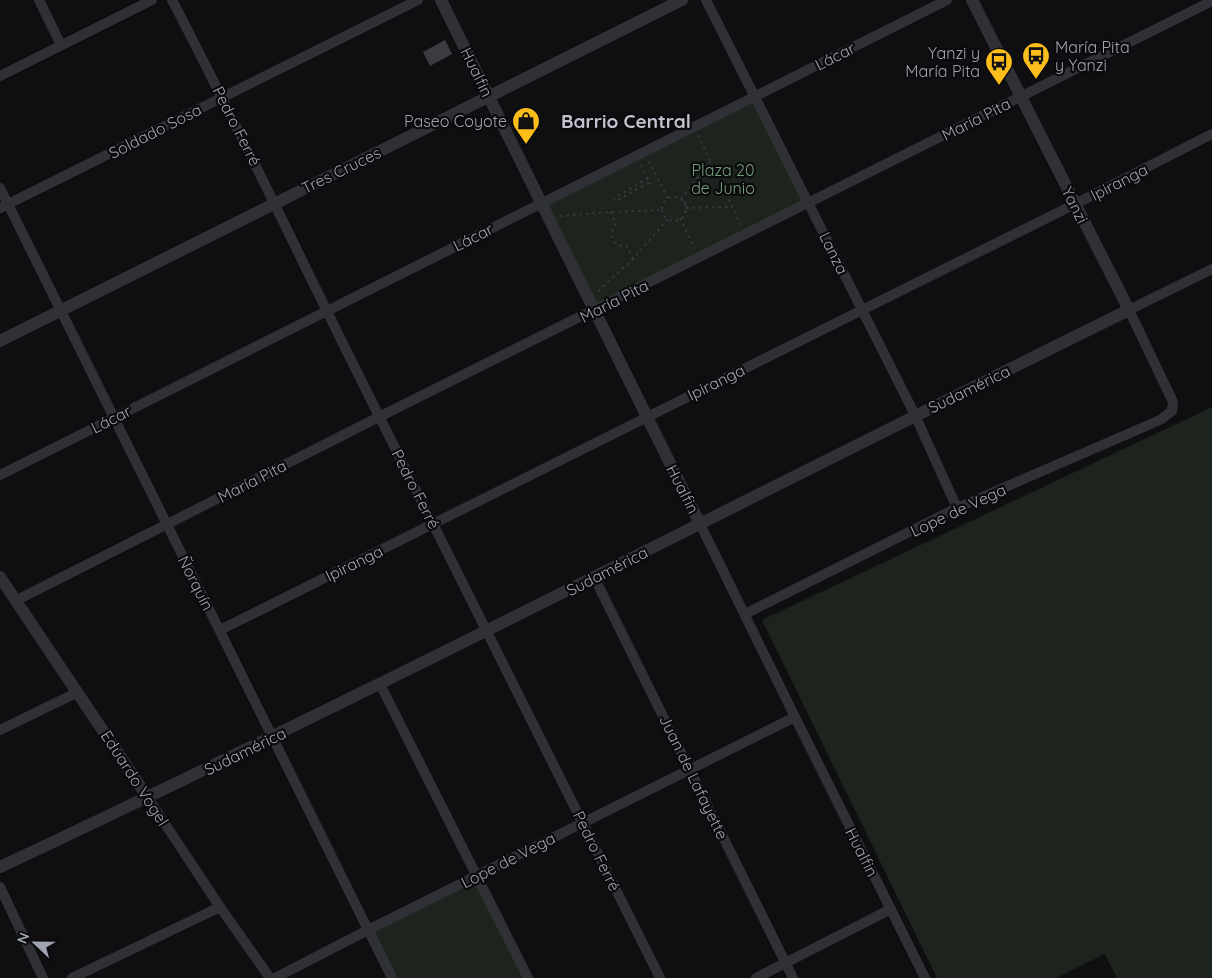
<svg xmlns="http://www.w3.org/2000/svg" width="1212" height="978" font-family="Quicksand,sans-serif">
<rect width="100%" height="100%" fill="#0f0f11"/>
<path fill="#1c241d" d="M756 96 809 203 595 311 542 202Z
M1212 407V978H1117L1105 954 1056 978H937L762 620Z
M478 876 528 978H392L368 930Z"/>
<path fill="#3b3c41" d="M445 40 452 54 430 66 423 52Z"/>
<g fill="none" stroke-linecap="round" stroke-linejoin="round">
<path stroke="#36383d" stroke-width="2" stroke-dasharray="2.5 4" stroke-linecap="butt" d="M698 135 741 225
M649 161 668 199
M641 165 651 185
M648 178 614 198 616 201 650 182
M662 209a12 12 0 1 1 24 0a12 12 0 1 1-24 0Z
M681 199 710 162
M684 203 690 200
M686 208 732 207
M610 212 616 224C607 235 613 247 627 246L633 259
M560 216 610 212 662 210
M680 218 694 248
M598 291 633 259 668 219"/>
<path stroke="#303136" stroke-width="10" d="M39 0 61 45
M172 0C244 138 310 279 380 418 474 605 568 791 660 978
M706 0 915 415 957 508
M0 76 152 0
M0 188 392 978
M0 208 418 0
M0 475 947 0
M700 524 795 717 925 978
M594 577 793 978
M17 600 379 417 1212 1
M745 614 957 508 1160 420 1172 411 1173 402 1129 310 1212 269
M220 630 1075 204 1212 134
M380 684 528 978
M0 730 78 692
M148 798 220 907 270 978
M0 887 43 978
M72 978 220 907
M275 978 368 930 795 717
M756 978 891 909"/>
<path stroke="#303136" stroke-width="12" d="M441 0 700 524
M0 341C227 226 455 115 682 0
M0 577 148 798
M0 867C380 689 752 495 1129 310L972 0"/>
</g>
<defs>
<symbol id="bus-pin" viewBox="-11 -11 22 30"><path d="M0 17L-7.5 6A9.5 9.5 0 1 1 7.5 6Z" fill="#fdbe1b" stroke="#0b0a0c"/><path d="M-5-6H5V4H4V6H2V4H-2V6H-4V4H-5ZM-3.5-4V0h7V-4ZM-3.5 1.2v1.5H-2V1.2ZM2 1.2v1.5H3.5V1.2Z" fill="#111"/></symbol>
<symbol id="shop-pin" viewBox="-11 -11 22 30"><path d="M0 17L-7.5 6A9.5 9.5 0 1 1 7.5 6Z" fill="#fdbe1b" stroke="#0b0a0c"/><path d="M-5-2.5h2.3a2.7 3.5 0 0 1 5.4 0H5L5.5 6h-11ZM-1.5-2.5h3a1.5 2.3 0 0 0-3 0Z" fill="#111"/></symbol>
</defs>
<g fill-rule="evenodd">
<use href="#bus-pin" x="1020" y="40" width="32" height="43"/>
<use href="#bus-pin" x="983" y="46" width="32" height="43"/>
<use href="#shop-pin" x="510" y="105" width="32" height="43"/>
</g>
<g text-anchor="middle" stroke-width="4.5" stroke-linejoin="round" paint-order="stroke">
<g font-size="16" fill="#9fa4b3" stroke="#0b0a0c" text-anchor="end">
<text x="1055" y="53" text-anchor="start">María Pita<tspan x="1055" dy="18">y Yanzi</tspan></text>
<text x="980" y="59">Yanzi y<tspan x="980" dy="18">María Pita</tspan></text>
<text x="507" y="127">Paseo Coyote</text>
</g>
<g font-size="16" fill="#9fa4b3" stroke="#0b0a0c">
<text transform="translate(835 56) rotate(-27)" y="6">Lácar</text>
<text transform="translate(477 72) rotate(64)" y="6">Hualfin</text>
<text transform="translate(976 119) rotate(-27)" y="6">María Pita</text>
<text transform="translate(237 126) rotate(63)" y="6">Pedro Ferré</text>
<text transform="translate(155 131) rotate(-27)" y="6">Soldado Sosa</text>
<text transform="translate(341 170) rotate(-26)" y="6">Tres Cruces</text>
<text transform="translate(1119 182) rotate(-27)" y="6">Ipiranga</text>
<text transform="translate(1075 205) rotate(63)" y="6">Yanzi</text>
<text transform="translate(473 237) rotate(-27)" y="6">Lácar</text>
<text transform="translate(834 253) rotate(64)" y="6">Lanza</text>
<text transform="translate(614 301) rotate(-27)" y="6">María Pita</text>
<text transform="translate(716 382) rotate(-26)" y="6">Ipiranga</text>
<text transform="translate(969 389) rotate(-26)" y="6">Sudamérica</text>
<text transform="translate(111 419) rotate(-27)" y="6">Lácar</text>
<text transform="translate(252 481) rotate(-27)" y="6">María Pita</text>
<text transform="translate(416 489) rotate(63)" y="6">Pedro Ferré</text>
<text transform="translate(683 489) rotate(63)" y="6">Hualfin</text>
<text transform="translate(958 510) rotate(-25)" y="6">Lope de Vega</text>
<text transform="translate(354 563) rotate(-26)" y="6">Ipiranga</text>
<text transform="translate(607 571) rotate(-27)" y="6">Sudamérica</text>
<text transform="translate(196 583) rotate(63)" y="6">Ñorquín</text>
<text transform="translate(245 751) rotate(-26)" y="6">Sudamérica</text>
<text transform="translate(694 777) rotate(64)" y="6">Juan de Lafayette</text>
<text transform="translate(135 778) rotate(57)" y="6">Eduardo Vogel</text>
<text transform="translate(597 851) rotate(64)" y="6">Pedro Ferré</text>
<text transform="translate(862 852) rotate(63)" y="6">Hualfin</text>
<text transform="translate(508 860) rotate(-27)" y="6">Lope de Vega</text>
</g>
<g font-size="16" fill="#75a07a" stroke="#0b0a0c">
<text x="723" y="176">Plaza 20<tspan x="723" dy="18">de Junio</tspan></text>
</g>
<g font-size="19" font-weight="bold" fill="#c1c4cf" stroke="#0b0a0c">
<text x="626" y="128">Barrio Central</text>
</g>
</g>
<g transform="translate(35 943) rotate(292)" stroke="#0b0a0c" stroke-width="4" paint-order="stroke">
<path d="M0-4L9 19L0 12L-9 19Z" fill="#9fa4b3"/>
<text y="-8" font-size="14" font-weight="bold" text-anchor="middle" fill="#9fa4b3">N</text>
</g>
</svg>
